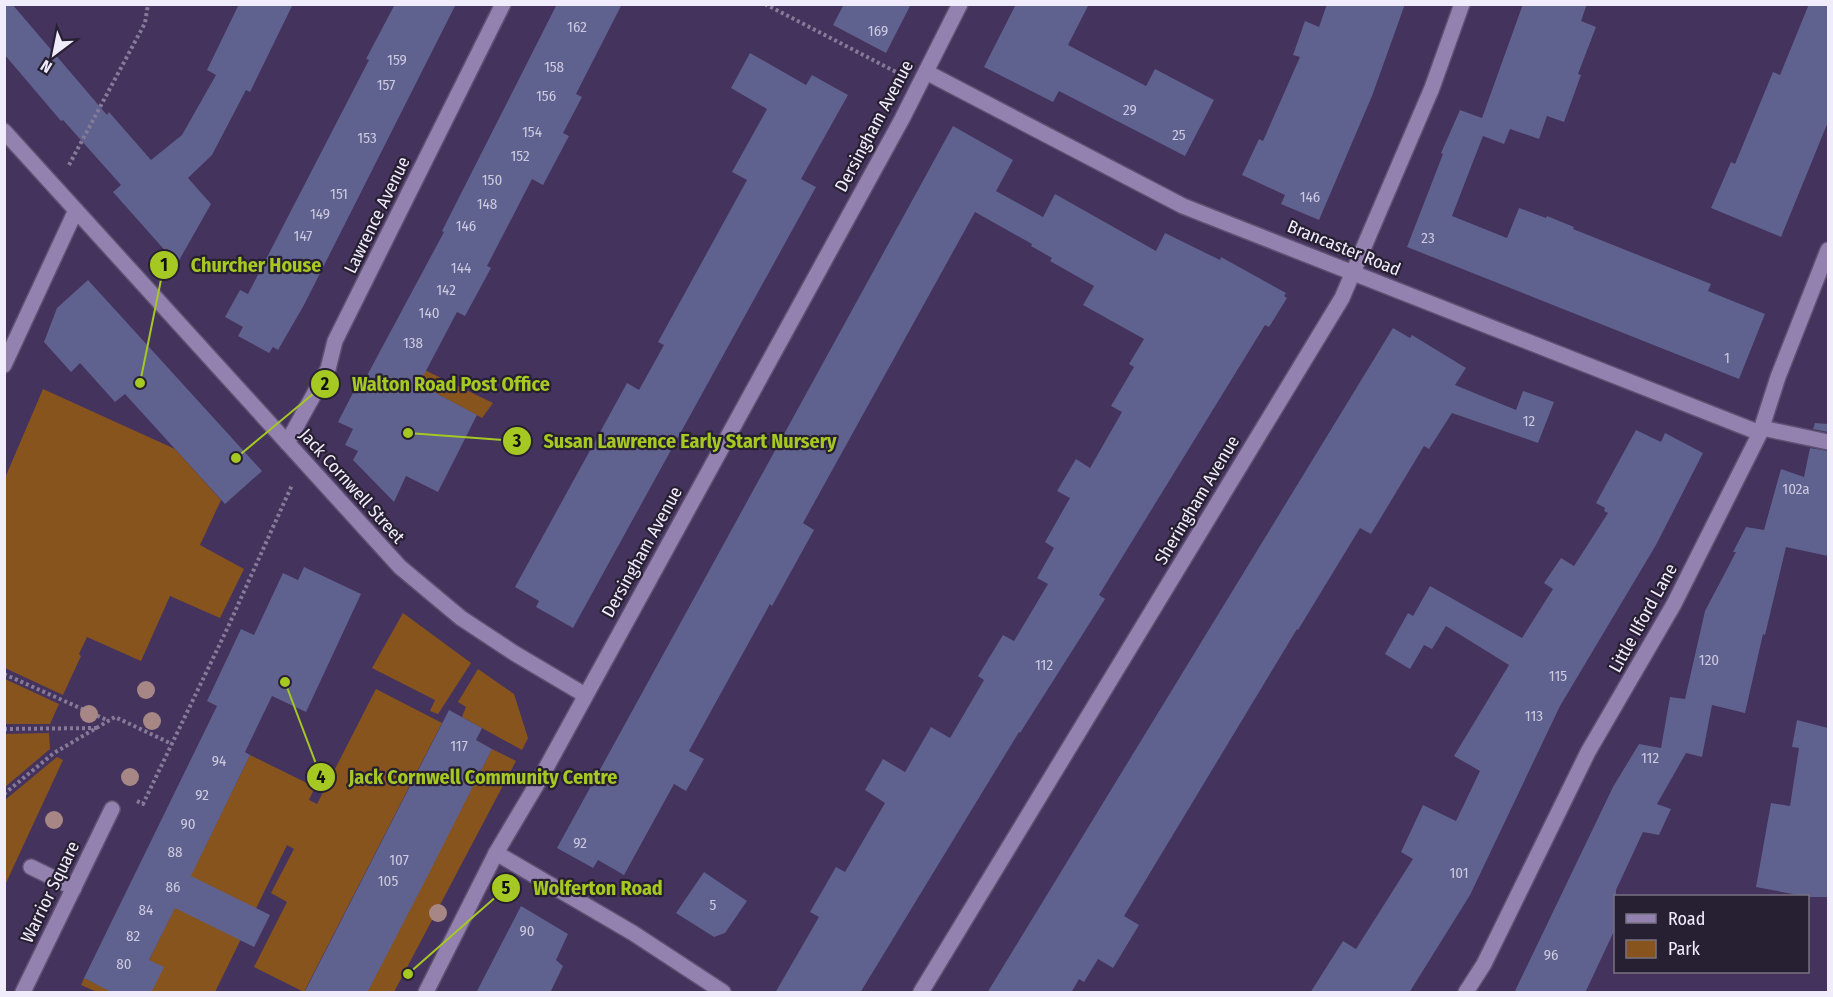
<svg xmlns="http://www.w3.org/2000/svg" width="1833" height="997" font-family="'Fira Sans Condensed',sans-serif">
<rect width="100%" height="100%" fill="#44335c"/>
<path fill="#88541e" d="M381 349 493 403 482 418 376 361Z
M43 389 175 449 221 500 200 545 244 569 220 618 170 596 141 661 87 637 79 654 81 656 63 695 5 668V478Z
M403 613 471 663 438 714 430 711 435 700 372 668Z
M478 669 514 694 528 738 522 750 462 717 466 707 458 702Z
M5 679 59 704 50 724H5Z
M376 689 442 723 304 992 254 967 287 902 271 893 294 849 287 845 215 992H151L149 960 250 755 315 787 309 800 317 804Z
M49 733 50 749 5 787V734Z
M492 749 516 761 394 992H367Z
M57 757 63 760 5 885V800Z
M84 978 113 992H97L81 985Z"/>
<path fill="#5f618e" d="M4 4H12L107 115 109 112 151 160 182 135 216 75 207 70 239 4H293L250 92 246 90 212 155 188 178 211 204 177 264 113 192 121 185 63 120 61 121 4 54Z
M395 4H456L304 305 278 350 273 347 269 353 238 336 243 327 225 317 240 290 248 294 356 85 369 60 366 59Z
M557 4H622L576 94 582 97 563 133 569 136 543 185 532 179 487 266 491 268 465 316 457 312 419 384 477 415 438 492 406 476 394 502 353 460 358 451 345 445 353 429 338 422 359 381 363 383 444 232 442 231Z
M844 4H911L886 53 833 25Z
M1016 4H1089L1068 45 1146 86 1155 69 1214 100 1185 156 1059 91 1053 102 984 67Z
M1327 4H1405L1372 96 1319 220 1281 204 1285 195 1242 175 1259 139 1263 141 1300 57 1293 55 1305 21 1319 27Z
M1523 4H1587L1581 21 1596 27 1578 74 1581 75 1564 122 1547 116 1539 139 1510 129 1504 144 1483 136 1452 216 1507 238 1519 208 1546 218 1547 216 1574 227 1573 229 1711 284 1708 291 1765 314 1739 379 1407 247 1443 154 1441 153 1460 110 1482 118Z
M1809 4H1828V122L1781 237 1711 208 1731 162 1735 164 1773 72 1780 75Z
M750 53 806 85 812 75 848 95 801 179 816 187 573 628 536 607 539 601 515 587 627 383 639 390 664 345 658 342 747 180 732 172 767 109 731 88Z
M953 126 1013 160 996 191 1043 217 1055 194 1156 251 1165 233 1220 260 1221 257 1286 293 1284 296 1287 298 1269 327 1265 325 1099 595 1105 599 1020 733 1019 732 860 993H775L819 917 810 912 836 867 845 872 885 803 865 790 883 759 905 772 931 727 950 738 984 680 978 676 1003 635 1014 641 1048 584 1037 578 1054 548 1045 542 1070 498 1057 491 1076 459 1090 468 1122 412 1111 406 1134 367 1129 364 1144 339 1083 305 1094 286 1050 261 1052 258 1031 246 1032 244 975 212 803 523 814 530 772 606 770 604 689 751 704 759 686 791 674 784 624 875 598 860 593 868 557 848Z
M88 280 262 471 225 504 125 394 115 402 80 363 71 372 44 342 57 308Z
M1393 328 1410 338 1412 335 1466 368 1455 385 1516 410 1523 391 1554 402 1538 443 1452 413 1429 449 1424 446 1371 534 1360 528 1298 630 1297 629 1124 916 1139 925 1113 968 1098 959 1084 982 1079 979 1071 993H987Z
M1815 423 1828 424V432L1813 429Z
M1636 430 1661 442 1665 433 1703 453 1656 545 1560 706 1470 895 1409 993H1310L1343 941 1356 949 1413 859 1401 852 1423 805 1456 821 1480 771 1454 756 1509 665 1446 626 1432 649 1424 645 1410 669 1385 654 1408 613 1413 616 1430 586 1522 638 1553 589 1544 583 1561 558 1574 566 1608 513 1604 511 1605 508 1596 503Z
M1810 448 1828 451V556L1786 547 1765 635 1763 634 1745 713 1712 705 1702 757 1686 753 1657 804 1671 809 1659 835 1643 832 1616 890V927L1585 993H1514L1613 787 1639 744 1661 748 1670 697 1685 699 1705 611 1736 552H1733L1746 527 1764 530 1781 469 1804 477Z
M304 567 361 594 306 712 272 696 245 752 250 755 191 876 270 915 254 947 175 908 149 960 164 967 151 993H113L84 978 217 706 207 701 241 629 254 635 283 573 298 580Z
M449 710 482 728 476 740 492 749 423 885 367 993H304Z
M1797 720 1828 728V897H1808L1756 887 1771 803 1790 806 1799 748 1792 747Z
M704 872 747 901 725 933 714 937 676 913Z
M521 906 568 934 556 960 563 966 550 993H476Z"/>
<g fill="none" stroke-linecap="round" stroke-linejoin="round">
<defs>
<path id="lane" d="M31 867 74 888"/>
<path id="street" d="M926 72 1183 206 1760 433
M4 131 400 567 461 618 514 653 585 695
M4 365 76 210
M1762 428 1828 442
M287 443 328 369 335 341 503 4
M496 853 633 933 723 992
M23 992 112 809
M921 992 1342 298 1432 88 1462 4"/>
<path id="secondary" d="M426 992 496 853 540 779 902 119 960 4
M1466 992 1484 964 1588 752 1674 604 1760 433 1778 377 1828 250"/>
</defs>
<use href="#lane" stroke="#5e5171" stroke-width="18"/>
<use href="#street" stroke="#5e5171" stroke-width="18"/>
<use href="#secondary" stroke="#5e5171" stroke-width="18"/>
<path stroke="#867a99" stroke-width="4" stroke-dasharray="3 3" stroke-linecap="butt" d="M765 4 898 73
M69 165 145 23 148 4
M4 674 109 721
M4 729 97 728
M4 794 54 753 115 717 172 744
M137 801 143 804 228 627 292 485"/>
<use href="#lane" stroke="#9381b0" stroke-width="15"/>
<use href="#street" stroke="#9381b0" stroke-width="15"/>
<use href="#secondary" stroke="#9381b0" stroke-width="15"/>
</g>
<g fill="#a78785">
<circle cx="146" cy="690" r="9"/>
<circle cx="89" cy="714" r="9"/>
<circle cx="152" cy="721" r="9"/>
<circle cx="130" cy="777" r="9"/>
<circle cx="54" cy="820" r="9"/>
<circle cx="438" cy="913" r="9"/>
</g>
<g text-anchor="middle" stroke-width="4.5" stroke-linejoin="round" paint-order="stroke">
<g font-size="15" fill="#ccc9e0">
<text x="577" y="32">162</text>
<text x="878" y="36">169</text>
<text x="397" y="65">159</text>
<text x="554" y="72">158</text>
<text x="386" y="90">157</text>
<text x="546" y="101">156</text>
<text x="1130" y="115">29</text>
<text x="532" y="137">154</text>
<text x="1179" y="140">25</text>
<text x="367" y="143">153</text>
<text x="520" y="161">152</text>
<text x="492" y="185">150</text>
<text x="339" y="199">151</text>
<text x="1310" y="202">146</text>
<text x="487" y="209">148</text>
<text x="320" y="219">149</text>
<text x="466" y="231">146</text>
<text x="303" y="241">147</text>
<text x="1428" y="243">23</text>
<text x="461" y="273">144</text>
<text x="446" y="295">142</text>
<text x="429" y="318">140</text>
<text x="413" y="348">138</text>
<text x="1727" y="363">1</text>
<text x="1529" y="426">12</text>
<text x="1796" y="494">102a</text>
<text x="1709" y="665">120</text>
<text x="1044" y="670">112</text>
<text x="1558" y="681">115</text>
<text x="1534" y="721">113</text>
<text x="459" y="751">117</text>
<text x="1650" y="763">112</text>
<text x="219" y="766">94</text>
<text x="202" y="800">92</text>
<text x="188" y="829">90</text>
<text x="580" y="848">92</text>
<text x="175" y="857">88</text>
<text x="399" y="865">107</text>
<text x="1459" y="878">101</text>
<text x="388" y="886">105</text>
<text x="173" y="892">86</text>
<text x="713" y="910">5</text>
<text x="146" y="915">84</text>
<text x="527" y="936">90</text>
<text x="133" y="941">82</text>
<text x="1551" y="960">96</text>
<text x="124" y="969">80</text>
</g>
<g font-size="18" fill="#f1ecfb" stroke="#272032">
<text transform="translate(874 126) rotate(-62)" y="6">Dersingham Avenue</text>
<text transform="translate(377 215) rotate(-64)" y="6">Lawrence Avenue</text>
<text transform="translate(1344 248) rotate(22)" y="6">Brancaster Road</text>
<text transform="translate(352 486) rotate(48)" y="6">Jack Cornwell Street</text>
<text transform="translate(1197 500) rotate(-59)" y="6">Sheringham Avenue</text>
<text transform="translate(642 552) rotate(-61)" y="6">Dersingham Avenue</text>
<text transform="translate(1643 618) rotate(-61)" y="6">Little Ilford Lane</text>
<text transform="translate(50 892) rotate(-64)" y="6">Warrior Square</text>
</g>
</g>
<path fill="none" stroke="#a5c823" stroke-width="2" d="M140 383L164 265M236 458L325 384M408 433L517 441M285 682L321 777M408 974L506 888"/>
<g fill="#a5c823" stroke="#272032" stroke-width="2">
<circle cx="140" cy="383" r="6"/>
<circle cx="236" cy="458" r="6"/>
<circle cx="408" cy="433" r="6"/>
<circle cx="285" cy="682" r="6"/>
<circle cx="408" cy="974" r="6"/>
<circle cx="164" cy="265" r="15"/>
<circle cx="325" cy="384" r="15"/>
<circle cx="517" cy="441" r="15"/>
<circle cx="321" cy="777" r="15"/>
<circle cx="506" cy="888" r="15"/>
</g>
<g font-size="18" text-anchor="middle" font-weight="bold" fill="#111">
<text x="164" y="271">1</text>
<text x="325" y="390">2</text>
<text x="517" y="447">3</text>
<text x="321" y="783">4</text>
<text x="506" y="894">5</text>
</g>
<g font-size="20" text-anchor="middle" font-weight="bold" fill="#a5c823" stroke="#272032" stroke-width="4.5" stroke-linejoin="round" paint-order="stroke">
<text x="256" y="272">Churcher House</text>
<text x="451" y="391">Walton Road Post Office</text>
<text x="690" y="448">Susan Lawrence Early Start Nursery</text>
<text x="483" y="784">Jack Cornwell Community Centre</text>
<text x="598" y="895">Wolferton Road</text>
</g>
<rect width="1833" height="997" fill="none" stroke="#f1ecfb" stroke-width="12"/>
<rect x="1614" y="895" width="195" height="78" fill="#272032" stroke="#787282" stroke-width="1.5"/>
<rect x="1626" y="914" width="30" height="9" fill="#9381b0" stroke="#787282" stroke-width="1.5"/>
<text x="1668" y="925" font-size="18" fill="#f1ecfb">Road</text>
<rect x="1626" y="940" width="30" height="18" fill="#88541e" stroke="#787282" stroke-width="1.5"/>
<text x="1668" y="955" font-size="18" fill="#f1ecfb">Park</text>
<g transform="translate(54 54) rotate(212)" stroke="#272032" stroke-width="4.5" paint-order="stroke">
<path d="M0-4.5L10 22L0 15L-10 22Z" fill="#f1ecfb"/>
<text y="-9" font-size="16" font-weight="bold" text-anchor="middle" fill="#f1ecfb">N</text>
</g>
</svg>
